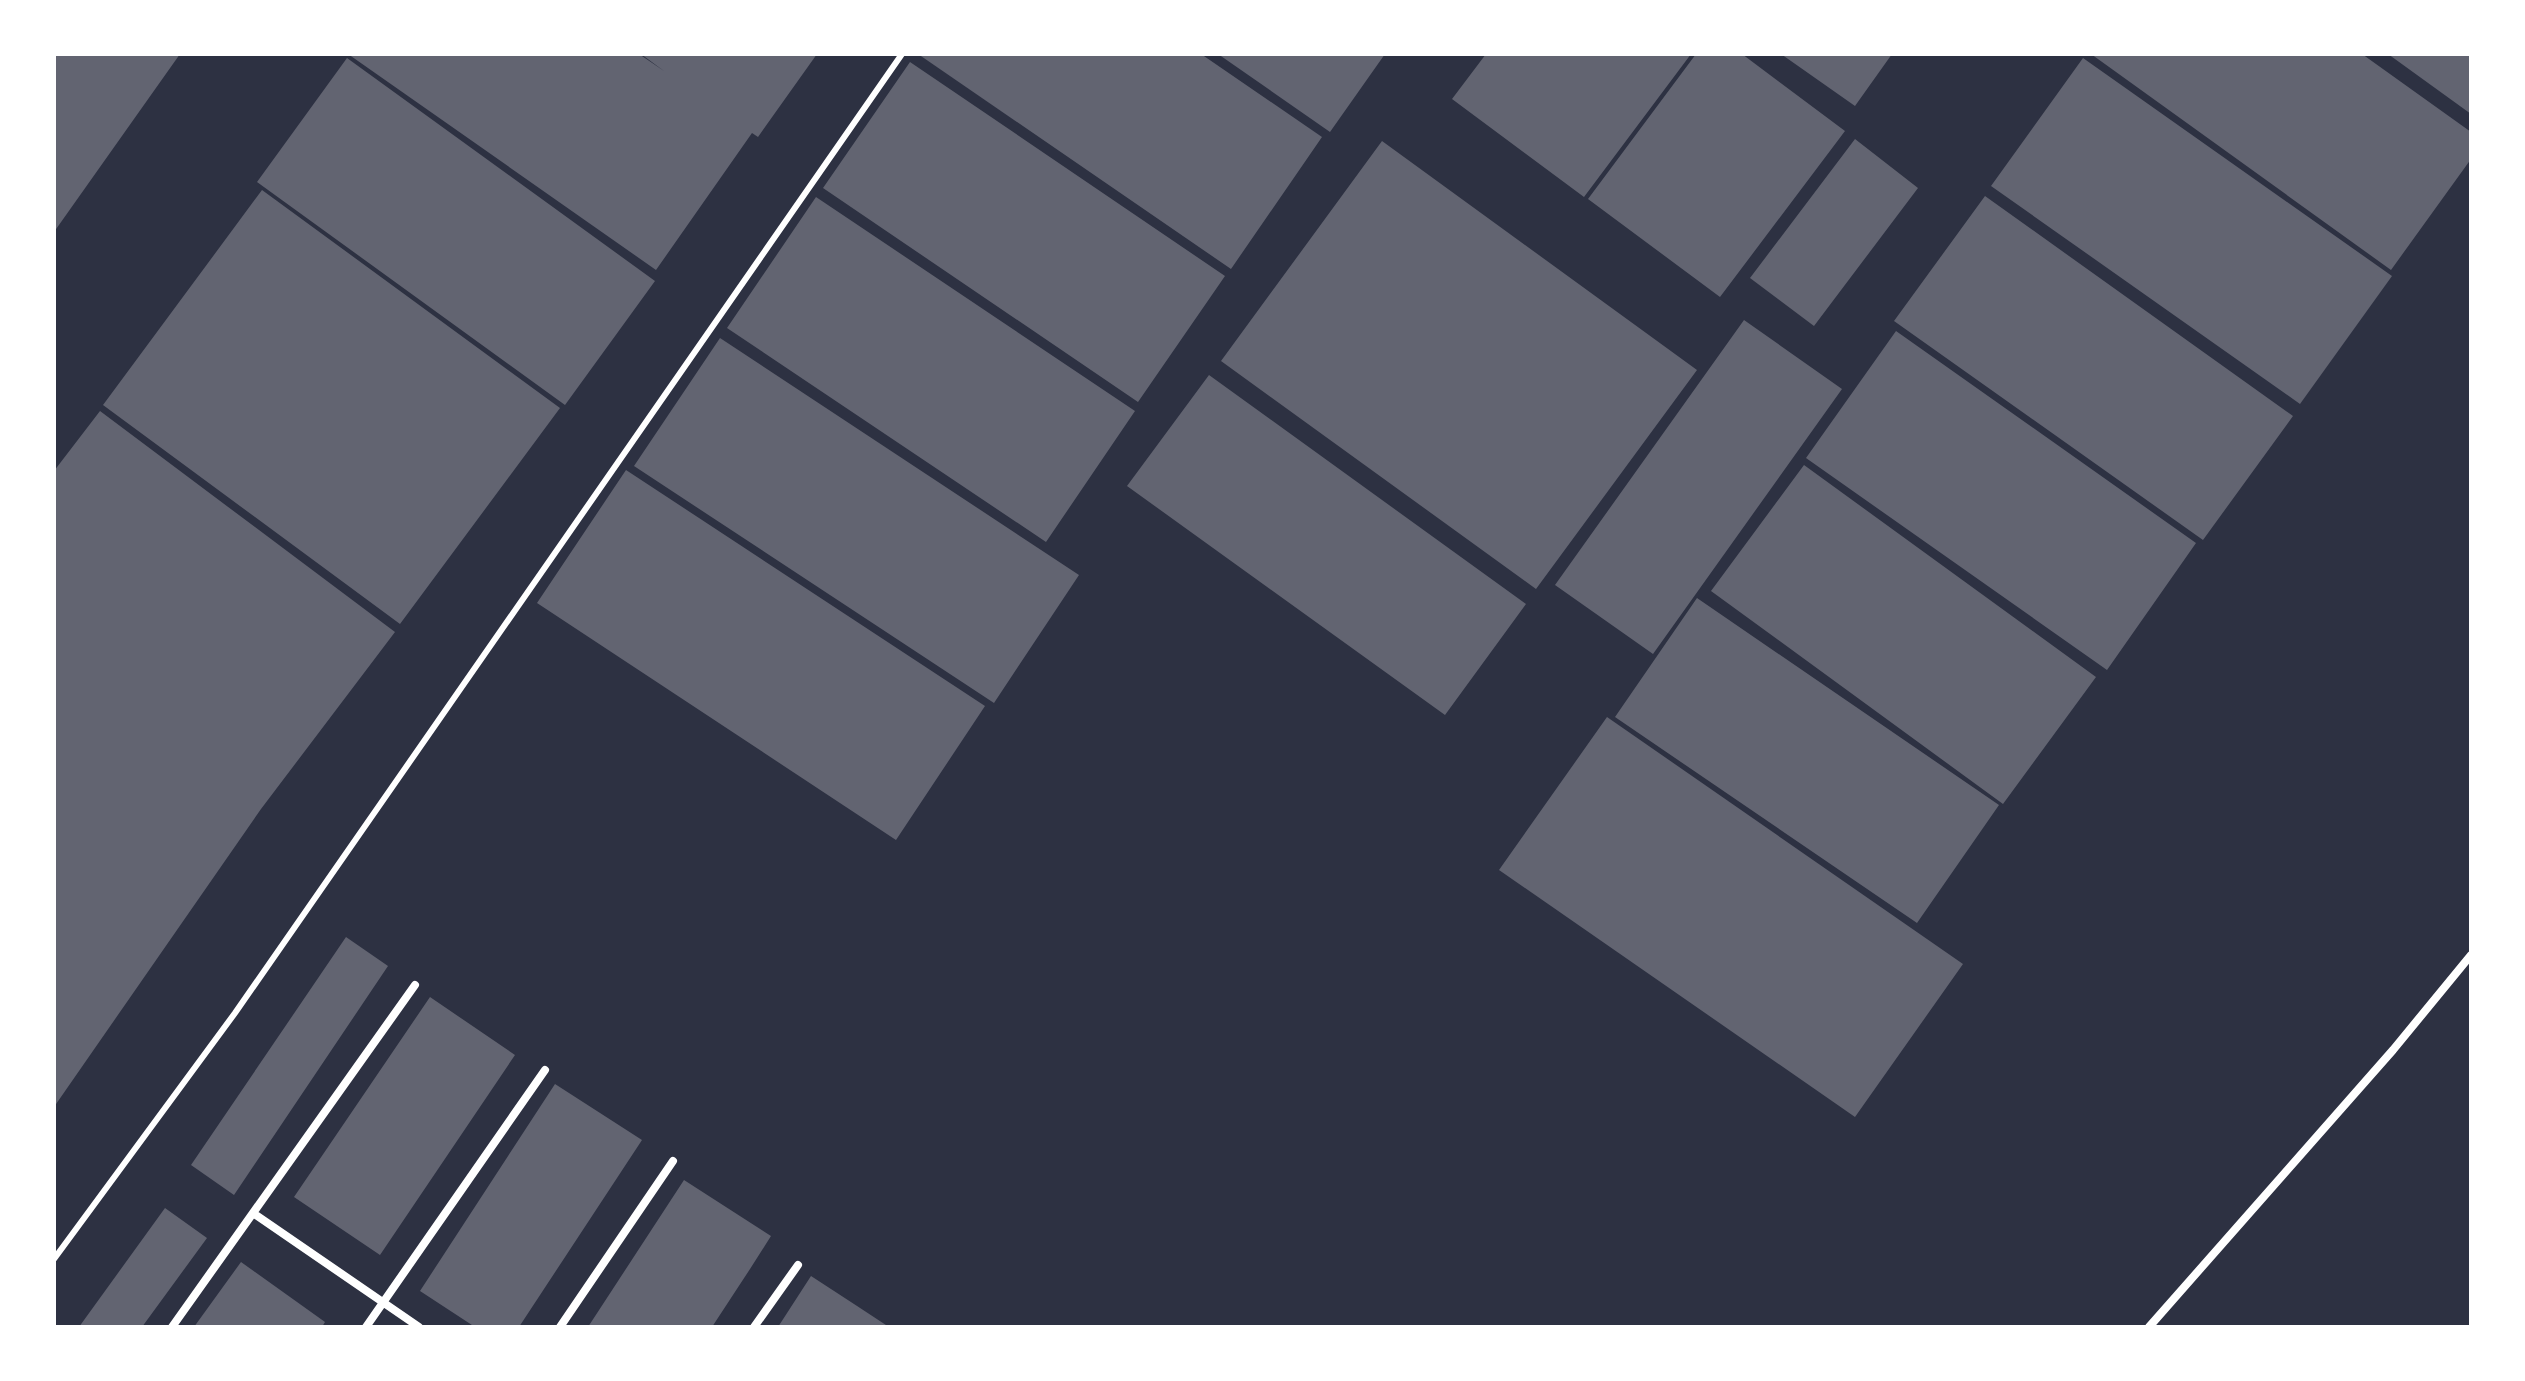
<svg xmlns="http://www.w3.org/2000/svg" width="2525" height="1381" font-family="'PT Sans',sans-serif">
<rect width="100%" height="100%" fill="#2d3142"/>
<path fill="#626471" d="M54 54H180L54 232Z
M348 54H639L664 71 641 54H817L758 137 752 133 656 270Z
M918 54H1201L1322 137 1231 269Z
M1218 54H1385L1330 132Z
M1486 54H1691L1584 197 1452 99Z
M1696 54H1742L1845 131 1720 297 1588 199Z
M1781 54H1892L1855 106Z
M2091 54H2362L2471 132V159L2391 270Z
M2388 54H2471V114Z
M347 58 655 281 565 405 257 182Z
M2083 58 2392 276 2300 404 1991 186Z
M910 62 1225 276 1138 402 823 188Z
M1855 139 1918 188 1814 326 1750 278Z
M1382 141 1697 370 1536 589 1221 361Z
M262 190 560 408 400 624 103 405Z
M1985 196 2293 416 2203 540 1894 321Z
M816 197 1135 411 1046 542 727 328Z
M1744 320 1842 389 1653 654 1555 585Z
M1896 331 2196 543 2107 670 1806 458Z
M720 338 1079 575 994 703 634 466Z
M1209 375 1526 604 1445 715 1127 486Z
M100 411 395 632 261 809 54 1107V471Z
M1804 465 2096 677 2003 804 1711 591Z
M626 470 985 706 896 840 537 603Z
M1697 598 1999 805 1917 923 1615 717Z
M1607 717 1963 964 1855 1117 1499 870Z
M346 937 388 966 234 1195 191 1165Z
M430 997 515 1055 380 1255 294 1197Z
M555 1084 642 1140 519 1327H475L420 1291Z
M684 1180 771 1236 750 1269 712 1327H588Z
M165 1208 207 1238 142 1327H79Z
M241 1262 325 1322 322 1327H194Z
M811 1276 854 1304 889 1327H778Z"/>
<g fill="none" stroke-linecap="round" stroke-linejoin="round">
<path stroke="#fff" stroke-width="6" d="M54 1259 235 1013 902 54"/>
<path stroke="#fff" stroke-width="8" d="M253 1213 419 1327
M172 1327 415 985
M366 1327 545 1070
M560 1327 673 1161
M754 1327 798 1265
M2149 1327 2393 1050 2471 955"/>
</g>
<rect width="2525" height="1381" fill="none" stroke="#ffffff" stroke-width="112"/>
</svg>
